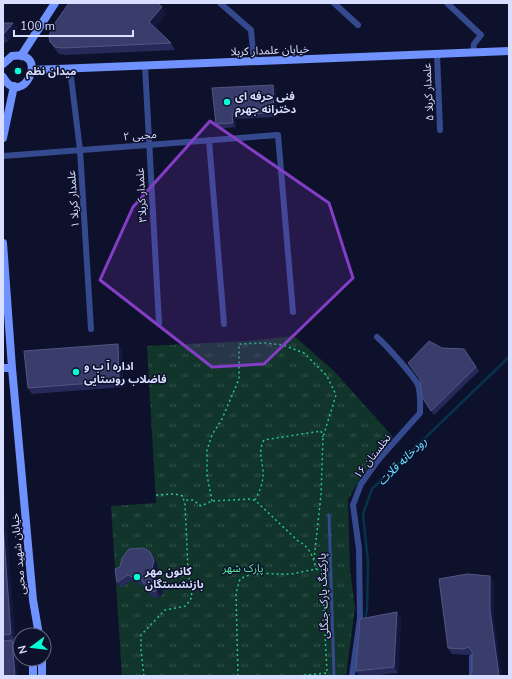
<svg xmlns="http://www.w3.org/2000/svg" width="512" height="679" font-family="'Nunito Sans','Noto Sans Arabic',sans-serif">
<defs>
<pattern id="park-tufts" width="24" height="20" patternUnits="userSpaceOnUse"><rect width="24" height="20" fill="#11352a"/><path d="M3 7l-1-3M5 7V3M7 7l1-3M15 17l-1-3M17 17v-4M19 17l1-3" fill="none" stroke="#33524a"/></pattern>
</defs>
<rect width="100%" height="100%" fill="#0e112b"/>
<path fill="url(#park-tufts)" d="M294 336 334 371 393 437 361 477 348 500 350 570 355 608 346 676H122L111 506 156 503 147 346 248 341Z"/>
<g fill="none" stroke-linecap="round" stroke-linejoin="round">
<path stroke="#06324c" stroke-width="2.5" d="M365 619 367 610 368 563 363 514 372 489 509 357"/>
<path stroke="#25c691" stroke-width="1.5" stroke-dasharray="2 3" stroke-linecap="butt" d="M156 495 175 494 183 496 184 502
M255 500C260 491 264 481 263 470 262 459 258 451 264 440L321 431 323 437
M212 501 207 475V450L212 435 222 419 239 379V344L266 343 283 345 304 353 327 376 336 395 323 437 321 495 314 559
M144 676 141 650V635L165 610 186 606 192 597 188 570 185 504 187 500H193L201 506 212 501 252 499 258 503 298 541C309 546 314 558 316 569
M238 676 236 593 240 579C256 570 273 575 290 574 301 573 311 568 322 570V574L327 673 296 676"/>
<path stroke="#35498e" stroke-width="3" d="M329 515 334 676
M3 644 20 642"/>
<path stroke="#35498e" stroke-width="6" d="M220 3 251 30 254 61
M334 3 358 25
M447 3 481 35 474 44 473 52
M437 54 440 130
M145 66 159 323
M70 69 80 150 91 329
M209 140 224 324
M3 156 278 135 293 312
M472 657V676
M352 676 360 618 359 549 353 505 361 484 379 459 420 413C420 404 421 394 418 385 414 376 385 344 377 337"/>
<path stroke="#6f92ff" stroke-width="8" d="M21 56 55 3
M3 64 12 56C52 49 22 111 3 77
M32 70 509 51
M3 138 14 86
M3 243 12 368 33 600 39 635
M3 368H12
M33 659V676
M42 659V676"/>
</g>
<path fill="#252a59" d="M166 14 155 27 171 43 175 50 66 55 59 54 55 49 50 42Z
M3 23 17 28 8 41 3 44Z
M273 85 276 89 277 117 235 119 236 127 219 129 216 124Z
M118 344 122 349 123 387 32 394 28 388Z
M442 348 464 349 479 371 434 415 422 397Z
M3 476 15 640H12L16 646 3 676Z
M150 552 154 558 158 566 155 578 163 592 160 597 153 598 144 585H140L132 580 121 588 117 582 120 567Z
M490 576 494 582V616L472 670V653L468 655 452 654 448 648Z
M401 618 398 673 370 676H359L356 671Z"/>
<path fill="#14183f" d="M162 7 166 14 154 29 149 22Z
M13 23 17 28 8 41 4 35Z
M273 85 276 89 277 117 274 113Z
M232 114 235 119 236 127 233 123Z
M118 344 122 349 123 387 119 381Z
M3 476 15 640 11 634 3 524Z
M150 552 154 558 158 566 155 578 163 592 160 597 156 591 151 573Z
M490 576 494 582V616L502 676H499L490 610Z
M397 612 401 618 398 673 394 667Z
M12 640 16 646 18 676H15Z"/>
<path fill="#393d6b" stroke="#525682" d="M69 3H158L162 7 149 22 171 43 62 48 55 47 50 42 49 36 53 26Z
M3 23H13L3 35Z
M273 85 274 113 232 114 233 123 216 124 212 88Z
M429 341 442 348 464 349 476 367 431 411 422 397 420 379 408 363Z
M118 344 119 381 28 388 24 351Z
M3 524 11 634 3 635Z
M144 548 150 552 154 560 151 573 159 586 156 591 149 592 141 579H136L128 575 117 582 115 569 120 567 122 558 129 549Z
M467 574 490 576V610L499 676H471V674L472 670V651L468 647 464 649 448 648 439 579Z
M397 612 394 667 356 671 360 619Z
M12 640 15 676H3V641Z"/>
<path fill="#843ec5" fill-opacity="0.2" stroke="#843ec5" stroke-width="3" stroke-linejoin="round" d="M210 121 329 203 353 278 264 364 212 367 100 280 133 207Z"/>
<g fill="#04ffd5" stroke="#0e112b" stroke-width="1.5">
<circle cx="18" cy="71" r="4"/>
<circle cx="227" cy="102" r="4"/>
<circle cx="76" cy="372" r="4"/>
<circle cx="137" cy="577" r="4"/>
</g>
<g text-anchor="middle" stroke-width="3" stroke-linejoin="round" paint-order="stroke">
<g font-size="11" fill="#d8deff" stroke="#0e112b">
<text transform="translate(270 50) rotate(-2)" y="4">خیابان علمدار کربلا</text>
<text transform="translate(428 92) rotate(-93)" y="4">علمدار کربلا ۵</text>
<text transform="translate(140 135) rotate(-4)" y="4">محبی ۲</text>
<text transform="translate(141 195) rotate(-93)" y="4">علمدار کربلا۳</text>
<text transform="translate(73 199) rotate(-94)" y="4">علمدار کربلا ۱</text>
<text transform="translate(372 456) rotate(-52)" y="4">نخلستان ۱۶</text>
<text transform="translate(18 554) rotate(-95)" y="4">خیابان شهید محبی</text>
<text transform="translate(323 596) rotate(-92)" y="4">پارکینگ پارک جنگلی</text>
</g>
<g font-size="11" font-weight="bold" fill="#d8deff" stroke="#0e112b" text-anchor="start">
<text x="26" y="75">میدان نظم</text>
<text x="235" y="100">فنی حرفه ای<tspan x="235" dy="13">دخترانه جهرم</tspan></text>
<text x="84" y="370">اداره آ ب و<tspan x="84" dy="13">فاضلاب روستایی</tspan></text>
<text x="145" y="575">کانون مهر<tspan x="145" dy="13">بازنشستگان</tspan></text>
</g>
<g font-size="11" fill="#58eb9f" stroke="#0e112b">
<text x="243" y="572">پارک شهر</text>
</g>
<g font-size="12" font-style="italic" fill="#66e1ff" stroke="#0e112b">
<text transform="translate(402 461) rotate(-44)" y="4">رودخانه قلات</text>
</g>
</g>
<rect width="512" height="679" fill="none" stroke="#d8deff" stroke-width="8"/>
<g transform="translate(32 647) rotate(255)"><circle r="19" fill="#0e112b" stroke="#5f6380"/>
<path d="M0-3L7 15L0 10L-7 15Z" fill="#04ffd5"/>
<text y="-6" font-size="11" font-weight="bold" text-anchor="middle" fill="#d8deff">N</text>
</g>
<path d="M14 30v6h119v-6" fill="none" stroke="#d8deff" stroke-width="2"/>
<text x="20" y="30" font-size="12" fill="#d8deff" stroke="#0e112b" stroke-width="3" paint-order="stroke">100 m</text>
</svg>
